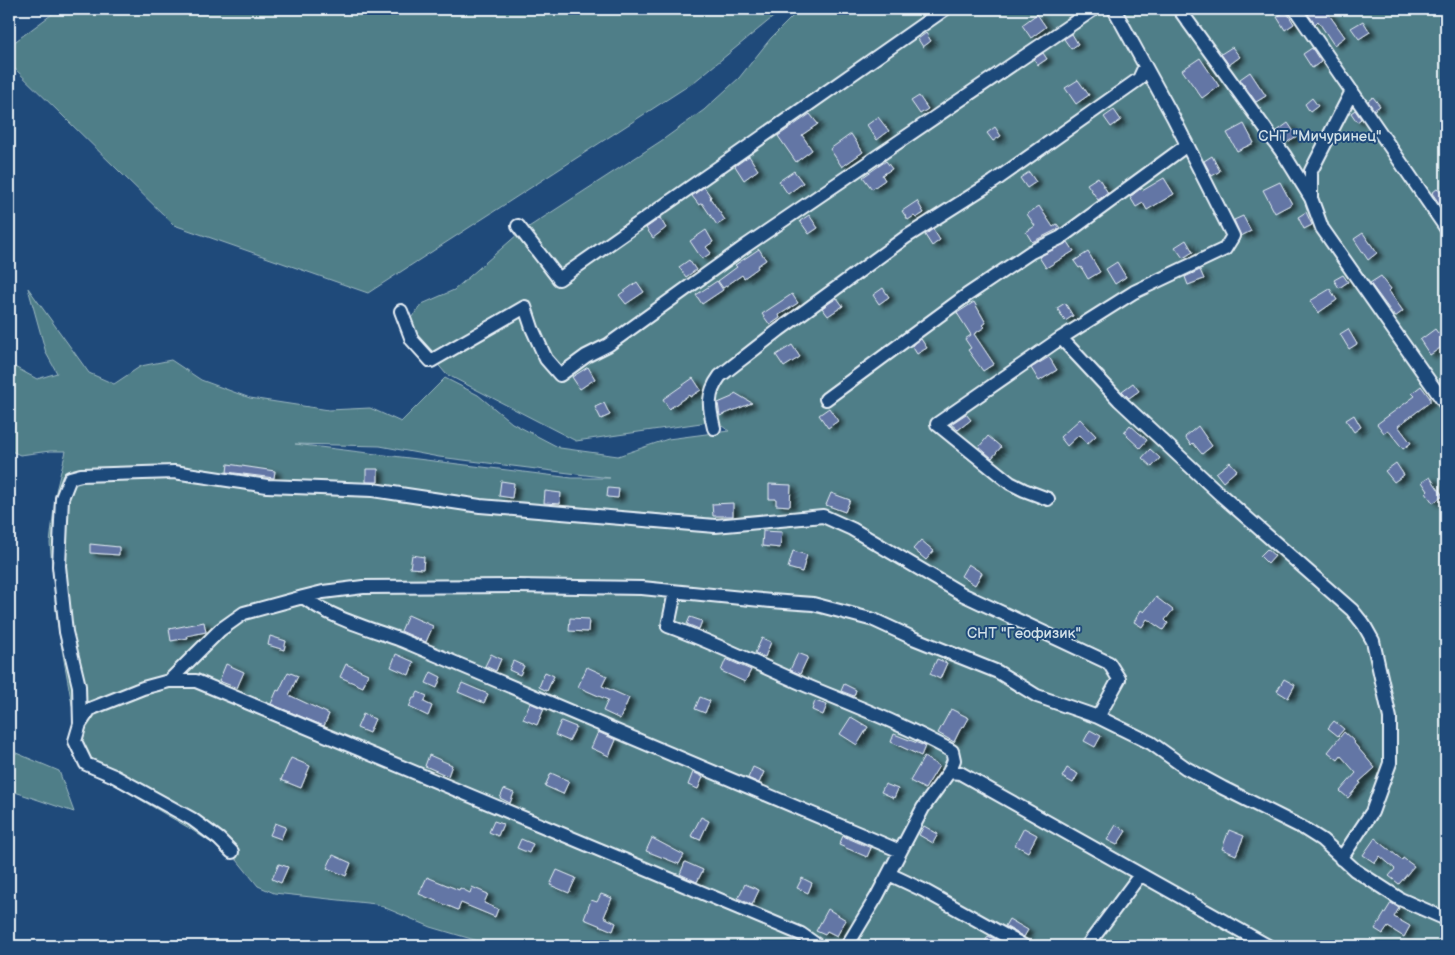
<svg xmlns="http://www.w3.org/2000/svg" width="1455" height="955" font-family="'Balsamiq Sans',sans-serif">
<defs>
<filter id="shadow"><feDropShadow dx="5.5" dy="3" stdDeviation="2.5" flood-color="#0009"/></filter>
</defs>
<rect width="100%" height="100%" fill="#1f4a7a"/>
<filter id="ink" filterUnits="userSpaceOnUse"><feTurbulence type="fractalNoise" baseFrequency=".02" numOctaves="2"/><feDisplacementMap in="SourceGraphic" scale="10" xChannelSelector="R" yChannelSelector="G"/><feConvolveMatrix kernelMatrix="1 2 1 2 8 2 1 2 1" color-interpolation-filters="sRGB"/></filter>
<g filter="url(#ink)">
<path fill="#507e88" stroke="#9cb8c0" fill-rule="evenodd" d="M59 9H783L694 82 368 293 174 225 9 63V46Z
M804 9H1446V946H495L431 927 376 904 274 893 258 886 237 860 189 828 83 766 57 621 50 543 56 491 66 451H50L20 455 9 450V364L37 379 57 373 46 353 28 288 89 373 114 384 141 366 171 360 201 380 250 398 329 410 370 408 401 422 445 378 478 395 512 423 560 448 618 456 668 439 729 431 715 421 576 441 446 374 419 342 411 318 422 304 454 290 518 234 661 141 704 110 739 78 771 38 794 15ZM295 444 380 446 439 457 610 478H572Z
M9 750 59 771 74 812 9 790Z"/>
<path fill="#6476a5" stroke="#e8f1f8" filter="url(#shadow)" d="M1316 9H1325L1345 37 1334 45 1318 21 1315 24 1308 14Z
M1286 11 1294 24 1285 30 1277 17Z
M1037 14 1046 27 1031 38 1022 25Z
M1363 21 1370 32 1359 39 1351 28Z
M926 33 931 41 923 47 918 39Z
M1072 34 1078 44 1071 49 1064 39Z
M1232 47 1240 57 1229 65 1221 54Z
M1312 48 1321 62 1312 68 1303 54Z
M1043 53 1047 59 1038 65 1034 59Z
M1200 58 1219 86 1202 98 1182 70Z
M1250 72 1266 96 1256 102 1240 79Z
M1078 80 1089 95 1076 104 1065 88Z
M919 96 928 109 920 114 911 101Z
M1373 97 1380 106 1374 110 1368 101Z
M1312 98 1318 106 1310 112 1305 104Z
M1114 110 1121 120 1111 127 1104 117Z
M1355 110 1361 119 1357 122 1351 113Z
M810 114 818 124 802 135 812 150 796 162 778 136Z
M878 117 889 131 877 140 867 125Z
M1288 123 1297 136 1286 143 1277 131Z
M1244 124 1254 143 1237 151 1227 133Z
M995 127 1001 136 993 141 987 133Z
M851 134 863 152 842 167 830 149Z
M749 156 758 170 744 180 735 166Z
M1212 156 1220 171 1212 176 1204 161Z
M886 161 892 169 882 175 885 180 872 189 863 177Z
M794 171 803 183 788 194 779 181Z
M1029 172 1036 182 1027 188 1020 178Z
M1098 177 1108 193 1098 200 1087 184Z
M1164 178 1174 194 1147 210 1143 203 1136 207 1130 197 1140 189 1142 191Z
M1280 182 1292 204 1275 213 1263 190Z
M704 187 711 197 710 198 725 220 717 225 702 203 699 205 692 196Z
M1438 188 1446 200V202L1441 206 1432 193Z
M917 201 924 213 916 218 914 216 908 220 902 211Z
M1039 206 1053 227 1057 224 1060 228 1032 242 1026 232 1035 226 1027 214Z
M1306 212 1312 225 1304 229 1298 217Z
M809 215 818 228 809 234 800 221Z
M1243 216 1251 231 1241 236 1234 220Z
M660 218 666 228 653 238 646 228Z
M933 229 940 240 932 246 925 235Z
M706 230 713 242 706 247 711 253 702 259 690 241Z
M1363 233 1377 253 1368 260 1354 239Z
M1186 240 1193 252 1183 258 1175 247Z
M1068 242 1074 251 1046 268 1039 257Z
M759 249 766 260 757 266 758 268 744 278 742 275 723 288 718 281 737 267 735 265Z
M1088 252 1100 272 1088 279 1081 267 1079 268 1074 261Z
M689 260 696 270 686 277 679 267Z
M1117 262 1126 277 1115 284 1106 269Z
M1200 270 1204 279 1188 285 1185 277Z
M1343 275 1348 282 1339 288 1334 280Z
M1381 276 1391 289 1389 291 1403 311 1395 317 1370 283Z
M717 281 723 290 702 304 696 295Z
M637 282 644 292 626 304 619 295Z
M883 288 889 297 879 304 873 295Z
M1330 289 1337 300 1318 313 1310 301Z
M792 294 798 303 779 315 780 318 770 325 762 314Z
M837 298 843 306 828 316 822 308Z
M974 302 986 323 983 325 985 327 974 334 994 364 983 371 968 350 971 348 965 339 971 335 957 313Z
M1065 303 1073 316 1065 321 1057 308Z
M1446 328V344L1430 355 1420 340 1435 329 1438 333Z
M1348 329 1357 344 1349 349 1340 334Z
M921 339 927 348 917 354 912 346Z
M792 345 800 357 784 367 776 355Z
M1049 357 1057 370 1039 381 1031 368Z
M588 367 595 379 580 389 572 377Z
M693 378 701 390 690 397 689 395 669 409 663 399Z
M1133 383 1139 391 1129 398 1122 391Z
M1421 386 1430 398V402L1398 426 1411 443 1403 449 1388 430 1384 433 1377 424 1415 396 1412 393Z
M735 393 752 403 720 416 718 403 732 397Z
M604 403 610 415 601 419 595 407Z
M829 408 838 421 828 428 819 415Z
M966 414 971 420 958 430 951 424Z
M1354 415 1361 427 1354 432 1346 420Z
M1080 419 1096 436 1087 444 1079 435 1067 446 1060 437Z
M1130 425 1147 440 1140 448 1127 436 1128 435 1124 432Z
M1198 426 1212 446 1202 454 1193 443 1191 445 1185 437Z
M988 436 1001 447 992 458 979 447Z
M1150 449 1160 458 1152 467 1142 458Z
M1230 462 1237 470 1223 482 1216 473Z
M1396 463 1404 475 1394 482 1385 471Z
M228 464 275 471 274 478 227 472Z
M366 469H378V482H366Z
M1430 477 1443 496 1433 503 1426 493 1428 491 1422 482Z
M501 481 514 483 512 498 499 496Z
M769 484 791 485 790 506 776 505V499H769Z
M608 488 619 489 618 498 607 497Z
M545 491 561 493 560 504 544 503Z
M831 493 850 500 845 512 826 505Z
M733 503V516H713L712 504Z
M763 531 782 532 780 548 762 546Z
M921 540 934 551 926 560 913 549Z
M90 544 119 547V555L90 553Z
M1267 549 1275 556 1268 564 1260 556Z
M793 551 807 555 802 572 788 568Z
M412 555 424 557 423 569 410 568Z
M968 564 982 573 975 585 961 576Z
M1156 597 1173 610 1165 620 1168 623 1163 630 1147 619 1142 627 1134 622 1141 610 1144 612Z
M408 615 433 626 426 642 401 631Z
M690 617 702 621 699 629 687 624Z
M570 618 589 619 588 632 569 631Z
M204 622 206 632 187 636 188 638 171 641 169 629Z
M270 636 286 641 284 650 268 645Z
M762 638 771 642 765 657 755 653Z
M798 653 808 657 800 674 790 670Z
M396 654 414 662 409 675 391 667Z
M491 654 501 659 496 671 485 666Z
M726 659 751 670 745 682 721 671Z
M937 659 947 663 940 679 930 674Z
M513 661 524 666 520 675 509 670Z
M226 664 244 672 237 688 219 681Z
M346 664 368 674 363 687 340 677Z
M587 667 607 676 602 686 629 698 620 719 603 711 608 700 578 687Z
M288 672 298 676 289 695 329 714 324 726 271 704 277 690 279 691Z
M431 672 441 677 437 688 426 683Z
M545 672 554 676 547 691 539 687Z
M1284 679 1295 685 1288 698 1277 691Z
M462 683 488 694 484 703 458 692Z
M844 684 856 690 854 696 841 691Z
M418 692 427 696 424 702 432 706 428 716 409 707 413 698H415Z
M700 697 710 701 705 713 695 709Z
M815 701 827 705 823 715 812 710Z
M530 703 544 709 537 725 523 719Z
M951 709 969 718 964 727 962 726 954 742 938 733Z
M363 714 375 719 369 733 357 728Z
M851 717 868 727 857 745 840 734Z
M561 721 576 727 569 741 555 735Z
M1334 721 1344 729 1338 736 1328 728Z
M1090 730 1101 736 1095 747 1084 741Z
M598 732 616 740 609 756 591 748Z
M1344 732 1355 742 1354 743 1375 768 1359 782 1361 783 1348 798 1340 791 1356 773 1341 756 1338 760 1328 752Z
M894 734 925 746 921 756 891 742Z
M429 755 452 765 448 776 425 766Z
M924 757 939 766 925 789 910 781Z
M291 758 310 766 301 788 281 780Z
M753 767 764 772 759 783 748 778Z
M1067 768 1078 774 1073 783 1062 777Z
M693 772 703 777 698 789 688 785Z
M551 773 569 781 563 794 545 786Z
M885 784 898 789 894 798 881 792Z
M504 789 514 793 510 803 500 798Z
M701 817 709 821 700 840 691 836Z
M494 821 503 824 498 836 489 832Z
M275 823 286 827 281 839 270 835Z
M1116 825 1126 831 1117 845 1107 840Z
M924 826 938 834 933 843 919 835Z
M1024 828 1037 835 1028 852 1015 845Z
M1229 830 1244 836 1236 855 1222 849Z
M843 836 871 848 867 857 839 845Z
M652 838 684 855 679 864 646 851Z
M1375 838 1402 860 1403 858 1414 866 1399 884 1389 876 1395 869 1380 856 1375 863 1363 855Z
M521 839 533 844 529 853 517 848Z
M333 855 351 863 346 876 327 868Z
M685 862 703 870 697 882 680 874Z
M279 864 288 867 281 883 272 879Z
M557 870 576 878 569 893 550 885Z
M427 877 459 890 460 888 470 893 472 887 488 894 484 903 498 909 495 917 461 903 458 910 419 894Z
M802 878 812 883 808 893 797 888Z
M745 884 759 890 752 905 738 898Z
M601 894 612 898 604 917 616 923 613 931 584 919 591 900 597 902Z
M1391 903 1399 908 1394 917 1410 926 1404 937 1388 927 1383 934 1375 929Z
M828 909 846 920 837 936 827 931 825 935 816 931Z
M1009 919 1028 930 1024 937 1005 926Z
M988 936 1008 946H983Z"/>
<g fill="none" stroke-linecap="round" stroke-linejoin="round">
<defs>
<path id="minor" d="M1179 9 1285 156 1311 198
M1295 9 1446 228
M1352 91 1311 171V198L1322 228 1446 405
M518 226 559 279 945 9
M401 311 412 340 431 361 525 307 532 328 546 359 560 375 586 356 608 345 747 245 1094 9
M1061 338 1134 292 1225 249 1233 236 1173 117 1114 9
M826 399 967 295 1031 252 1060 238 1187 145
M714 428C709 407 706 395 720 376L779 330 906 237 993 182 1139 79 1145 66
M1048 499 1024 490 1010 483 937 424 1061 338 1119 400 1221 495 1352 610 1364 625 1373 641 1390 718V763L1372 812 1341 859
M675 592 668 626C715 643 759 665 805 685 855 706 905 725 952 751L954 760 949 772
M303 597 323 592 363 587 517 586 642 588 771 601 813 604 874 620 913 638 998 672 1037 696 1098 717
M169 681 220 630 244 613 303 597C331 618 368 628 401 640L900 851
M80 724 79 686 66 632 59 566 62 498 70 478 81 475 174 472 267 486 373 490 480 506 715 526 823 516 852 529 964 595 1109 663 1119 679 1098 717 1151 743 1186 768 1223 788 1303 828 1322 840 1355 870 1400 899 1446 919
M232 852 219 839 192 819 114 776 86 764 75 741 80 724 90 709 143 688 169 681H196L801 934 818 946
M889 874 923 890 1024 946
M847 946 877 896 923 808 949 772 960 773 1268 946
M1087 946 1140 875"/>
</defs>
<use href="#minor" stroke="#e8f1f8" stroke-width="16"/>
<use href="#minor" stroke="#1f4a7a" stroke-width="12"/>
</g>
</g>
<g text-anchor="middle" stroke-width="4" stroke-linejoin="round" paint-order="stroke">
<g font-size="15" fill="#d1e0e7" stroke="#1f4a7a">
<text x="1320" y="141">СНТ "Мичуринец"</text>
<text x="1024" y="638">СНТ "Геофизик"</text>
</g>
</g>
<rect width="1455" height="955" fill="none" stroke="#1f4a7a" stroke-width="30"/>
<rect x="15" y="15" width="1425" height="925" fill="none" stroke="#e8f1f8" stroke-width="2" filter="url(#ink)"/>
</svg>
